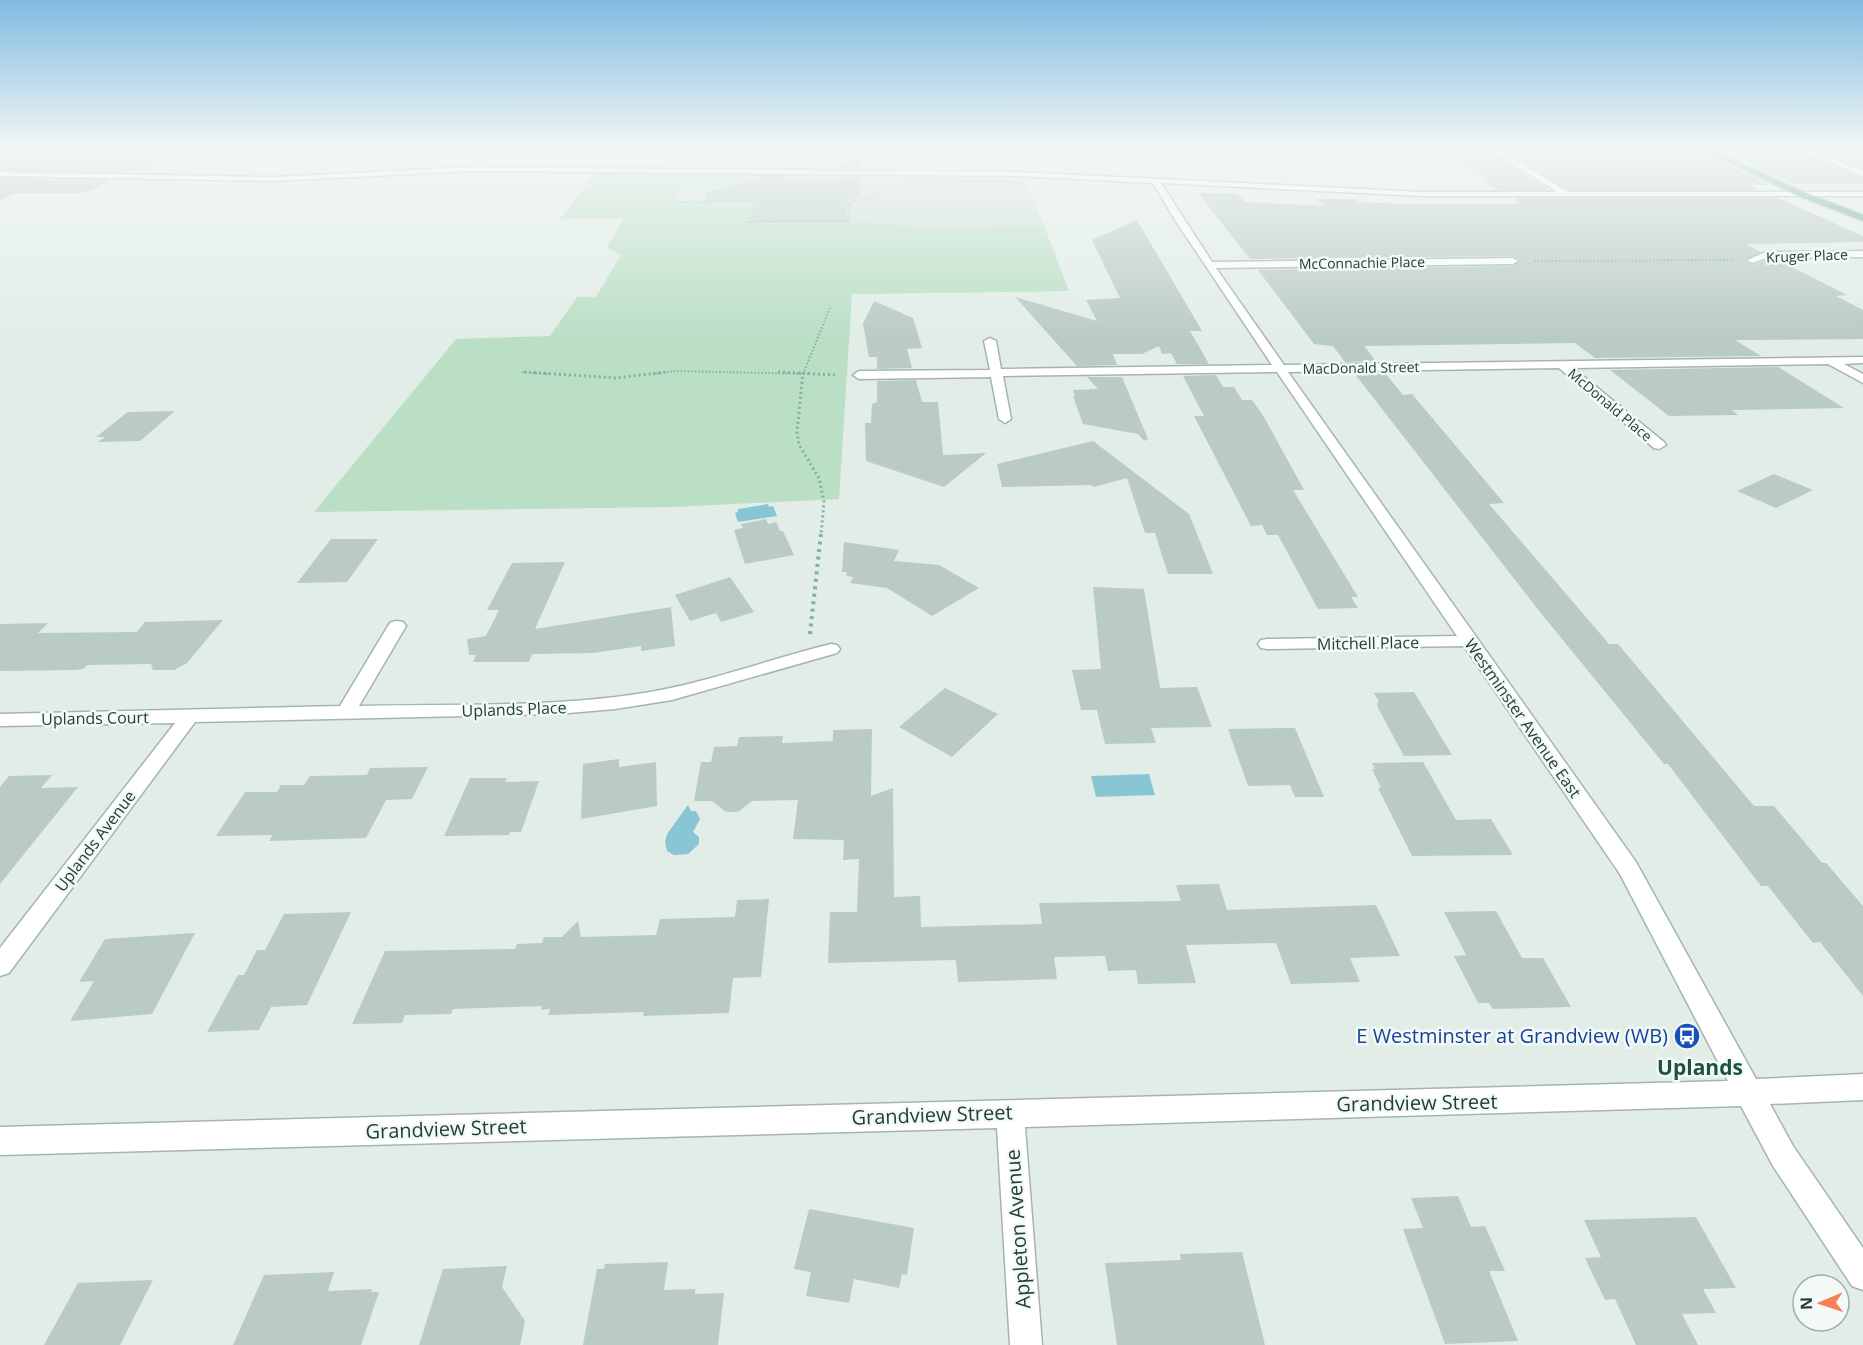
<svg xmlns="http://www.w3.org/2000/svg" width="1863" height="1345" font-family="'Open Sans',sans-serif">
<rect width="100%" height="100%" fill="#e2ede8"/>
<path fill="#d0ddd7" d="M601 173 1026 179 1069 291 596 297 621 255 607 247 624 219H560L595 174Z"/>
<path fill="#badfc5" d="M601 173 785 175 784 178H753L727 185 679 186 670 202H714L713 206 750 208 746 222 849 221 924 228 1044 226 1069 291 852 294 839 499 673 507 314 512 456 339 550 336 577 297H596L621 255 607 247 624 219H560L595 174Z
M903 178 1003 179 1004 182 906 183Z"/>
<path fill="#88c6d4" d="M768 504 769 507 773 506 777 516 738 522 735 513 738 512V509Z
M1149 774 1155 795 1096 797 1091 776Z
M688 805 691 811H696L700 819 693 832 699 837V844L688 854 674 855 667 851 665 842 667 834Z"/>
<path fill="#bacac4" d="M0 149H182L131 172 0 170Z
M849 149H862L861 168H840Z
M1737 149H1798L1863 178V184H1793L1722 152H1737Z
M1817 149H1863V169Z
M1488 151 1549 190H1498L1480 180H1488L1482 177H1488L1447 152Z
M1506 151 1701 152 1769 185H1748L1759 190H1569Z
M768 176H783L781 182H833L836 177H860L859 197 848 200 846 221 750 222 756 201 706 202 705 192Z
M0 178 113 180 84 193H16L0 200Z
M1198 193H1237L1245 202 1324 206 1316 199H1357L1358 202 1403 204H1522L1513 198H1778L1863 236V242L1746 244 1761 252 1745 261 1753 265 1767 260H1778L1847 295 1836 296 1863 310V339L1735 340 1761 356 1595 358 1575 343 1364 346 1376 361 1345 362 1333 346 1314 344 1258 270 1513 266 1520 260 1513 256 1250 259Z
M1137 220 1202 331H1190L1209 364H1177L1171 353 1162 354 1159 346 1142 354H1113L1117 365 1077 366 1015 297 1097 321 1086 300 1120 298 1092 240Z
M874 301 913 318 922 348 907 349 912 368 877 369V357H869L863 324Z
M1778 367 1844 408 1732 410 1738 415 1669 416 1610 370Z
M1354 373H1385L1403 395 1412 394 1504 503 1489 504 1609 644H1618L1754 806H1774L1822 863H1826L1863 906V996L1820 942 1813 943 1768 886H1761L1668 764H1664L1540 612Z
M1216 375 1223 387H1234L1242 400H1252L1264 417 1304 490H1293L1358 597H1351L1358 608 1318 609 1278 535H1267L1262 525 1251 526 1194 416H1204L1183 376Z
M1087 377H1122L1148 439 1144 441 1138 434 1083 424 1073 396H1075L1073 390 1098 389Z
M916 380 922 402H938L943 455 986 453 944 487 866 461 865 423H871L872 404 877 402V381Z
M175 411 140 441 98 442 105 437H96L128 412Z
M1093 441 1189 514 1213 574H1168L1155 533H1145L1127 478 1094 487 1091 485 1002 487 997 464Z
M1774 474 1813 490 1776 508 1737 491Z
M766 519 768 524 776 522 780 531H783L794 555 745 564 734 530 743 528 741 524Z
M331 539H378L347 582 297 583Z
M844 542 899 550 894 561 939 565 979 588 932 616 887 588 850 583 853 577 846 576 847 572H842Z
M565 562 535 629 671 607 675 646 641 651V646L593 653 532 654 529 662H473L476 655H469L467 639 486 636 499 610H487L512 563Z
M730 577 754 612 721 622 716 613 690 621 675 595Z
M1093 587 1144 589 1160 688 1197 687 1212 727 1151 728 1156 743 1105 744 1097 710H1081L1072 670 1101 669Z
M223 620 187 663 174 670H153L151 664 88 665 83 669 75 670 0 671V624L48 623 38 633 137 632 145 622Z
M945 688 998 714 952 757 899 727Z
M1414 692 1431 720 1452 755 1404 756 1378 708 1377 702H1379L1374 693Z
M1295 728 1324 797H1295L1290 785 1248 786 1228 729Z
M872 729 871 796 893 788 894 897 920 896 921 927 1042 924 1039 903 1181 901 1176 885 1219 884 1227 910 1376 905 1400 956 1350 958 1360 982 1291 984 1276 943 1186 945 1196 983 1138 984 1136 970 1108 971 1105 956 1054 957 1057 979 958 982 956 960 828 963 830 912H857L859 859 843 860 844 840 793 839 798 800 752 801 738 812H726L712 801H694L701 762H711L714 747 737 746 739 737 783 736 782 743 833 741V730Z
M619 759V767L656 762 657 806 581 819 583 764Z
M1423 762 1456 820 1491 819 1513 855 1412 856 1378 788H1381L1372 769H1375L1372 763Z
M428 767 412 799 386 800 366 838 269 841 273 835 216 836 245 792H277L281 785H304L310 776 367 775 370 768Z
M52 775 41 788 78 787 0 884V787L9 776Z
M470 778H507L505 782 539 781 521 832H510L509 835 444 836Z
M769 899 761 977 733 978 729 1013 643 1016 644 1012 548 1015 550 1009 541 1010 542 1006 453 1009 451 1014 405 1015 402 1023 352 1024 385 951 515 949 517 944 542 943 544 937H562L578 921 581 937 656 935 660 919 735 917 737 900Z
M1496 911 1522 958H1543L1571 1007 1493 1009 1489 1003H1478L1454 956 1466 955 1444 912Z
M351 912 307 1005 271 1007 259 1030 207 1032 238 975H244L257 950H265L284 914Z
M195 933 152 1014 70 1021 94 981 79 982 105 939Z
M1458 1196 1471 1227 1485 1226 1505 1271H1489L1518 1341 1445 1344 1403 1229 1423 1228 1411 1198Z
M809 1209 914 1228 907 1275 902 1274 899 1288 854 1279 849 1303 806 1296 811 1272 794 1269Z
M1696 1217 1736 1288 1703 1289 1716 1313 1682 1314 1698 1345H1636L1615 1299 1605 1300 1585 1258 1601 1257 1584 1220Z
M1242 1252 1265 1345H1117L1105 1263 1181 1260 1180 1254Z
M668 1262 664 1290 695 1289V1294L724 1293 718 1345H583L597 1269H604L605 1264Z
M507 1266 502 1287 525 1321 520 1345H419L443 1269Z
M334 1272 328 1291 372 1289 371 1292H379L361 1345H233L264 1275Z
M153 1280 120 1345H44L78 1283Z"/>
<g fill="none" stroke-linecap="round" stroke-linejoin="round">
<defs>
<path id="minor" d="M1489 149H1498L1568 192H1863V196H1422L1161 183 1212 262 1513 258 1518 261 1513 264 1216 268 1284 365 1863 357V363L1844 364 1863 374V383L1828 364 1573 368 1664 442 1666 445 1659 449 1654 448 1559 368 1288 372 1636 862 1756 1079 1863 1074V1100L1770 1104 1793 1146 1863 1248V1290L1852 1286 1773 1166 1741 1106 1025 1127 1042 1345H1010L997 1128 0 1155V1127L1728 1081 1620 874 1464 646 1267 649 1261 648 1258 644 1261 640 1267 639 1457 636 1277 372 1003 376 1011 419 1005 423 999 419 991 377 859 379 853 375 859 371 990 370 984 341 990 338 996 341 1001 369 1272 365 1175 220 1153 183 1018 176 472 171 274 181 0 176V172L274 177 472 167 1018 172 1422 192H1557Z
M1800 149H1810L1863 171V176Z
M1863 251V257L1767 258 1752 263 1747 260 1766 252Z
M397 621 403 622 406 626 359 706C455 704 555 708 650 692 712 681 770 659 831 644L837 645 840 649 837 653 672 700 615 709 557 714 195 722 9 973 0 976V948L175 723 0 726V714L340 706 388 626 391 622Z"/>
<path id="major" d="M1700 149H1710L1804 192 1863 215V221L1798 196Z"/>
</defs>
<use href="#minor" stroke="#a4b5af" stroke-width="3"/>
<use href="#major" stroke="#c1c9c7" stroke-width="3"/>
<path stroke="#81b1a3" stroke-width="1.5" stroke-dasharray="1.5 2" stroke-linecap="butt" d="M679 190 672 202H754L748 222 848 221 849 203 877 194V192"/>
<path stroke="#81b1a3" stroke-width="2" stroke-dasharray="1.5 2" stroke-linecap="butt" d="M1534 261 1733 260
M522 372 548 374
M653 374 675 371 809 374
M803 374 830 308"/>
<path stroke="#81b1a3" stroke-width="3" stroke-dasharray="2 3" stroke-linecap="butt" d="M524 372 617 378 666 372
M778 372 837 375
M803 372 797 432 799 445 819 478 824 502 821 535"/>
<path stroke="#81b1a3" stroke-width="4" stroke-dasharray="3 4.5" stroke-linecap="butt" d="M810 634 821 533"/>
<use href="#minor" fill="#fff" fill-rule="evenodd"/>
<use href="#major" fill="#65a495" fill-rule="evenodd"/>
</g>
<linearGradient id="sky" x2="0" y2="1"><stop stop-color="#81bbe0"/><stop offset="0.44" stop-color="#f2f7f5"/><stop offset="1" stop-color="#f2f7f5" stop-opacity="0"/></linearGradient>
<rect width="1863" height="338" fill="url(#sky)"/>
<defs>
<symbol id="bus-disc" viewBox="-11 -11 22 22"><circle r="9.5" fill="#1a4fb4" stroke="#f2f9f6"/><path d="M-5-6H5V4H4V6H2V4H-2V6H-4V4H-5ZM-3.5-4V0h7V-4ZM-3.5 1.2v1.5H-2V1.2ZM2 1.2v1.5H3.5V1.2Z" fill="#fff"/></symbol>
</defs>
<g fill-rule="evenodd">
<use href="#bus-disc" x="1672" y="1021" width="30" height="30"/>
</g>
<g text-anchor="middle" stroke-width="5" stroke-linejoin="round" paint-order="stroke">
<g font-size="14" fill="#213e37" stroke="#f2f9f6">
<text transform="translate(1807 256) rotate(-2)" y="5">Kruger Place</text>
<text transform="translate(1362 263) rotate(-1)" y="5">McConnachie Place</text>
<text transform="translate(1361 368) rotate(-1)" y="5">MacDonald Street</text>
<text transform="translate(1610 405) rotate(40)" y="5">McDonald Place</text>
</g>
<g font-size="16" fill="#213e37" stroke="#f2f9f6">
<text transform="translate(1368 643) rotate(-1)" y="6">Mitchell Place</text>
<text transform="translate(514 709) rotate(-2)" y="6">Uplands Place</text>
<text transform="translate(95 718) rotate(-1)" y="6">Uplands Court</text>
<text transform="translate(1523 718) rotate(55)" y="6">Westminster Avenue East</text>
<text transform="translate(95 841) rotate(-53)" y="6">Uplands Avenue</text>
</g>
<g font-size="20" fill="#164399" stroke="#f2f9f6" text-anchor="end">
<text x="1668" y="1043">E Westminster at Grandview (WB)</text>
</g>
<g font-size="20" fill="#213e37" stroke="#f2f9f6">
<text transform="translate(1417 1103) rotate(-1)" y="7">Grandview Street</text>
<text transform="translate(932 1115) rotate(-2)" y="7">Grandview Street</text>
<text transform="translate(446 1129) rotate(-2)" y="7">Grandview Street</text>
<text transform="translate(1018 1229) rotate(-94)" y="7">Appleton Avenue</text>
</g>
<g font-size="21" font-weight="bold" fill="#1c5145" stroke="#f2f9f6">
<text x="1700" y="1075">Uplands</text>
</g>
</g>
<g transform="translate(1821 1303) rotate(268)"><circle r="28" fill="#f2f9f6" stroke="#9eaeaa" stroke-width="1.5"/>
<path d="M0-4.5L10 22L0 15L-10 22Z" fill="#f78156"/>
<text y="-9" font-size="16" font-weight="bold" text-anchor="middle" fill="#213e37">N</text>
</g>
</svg>
